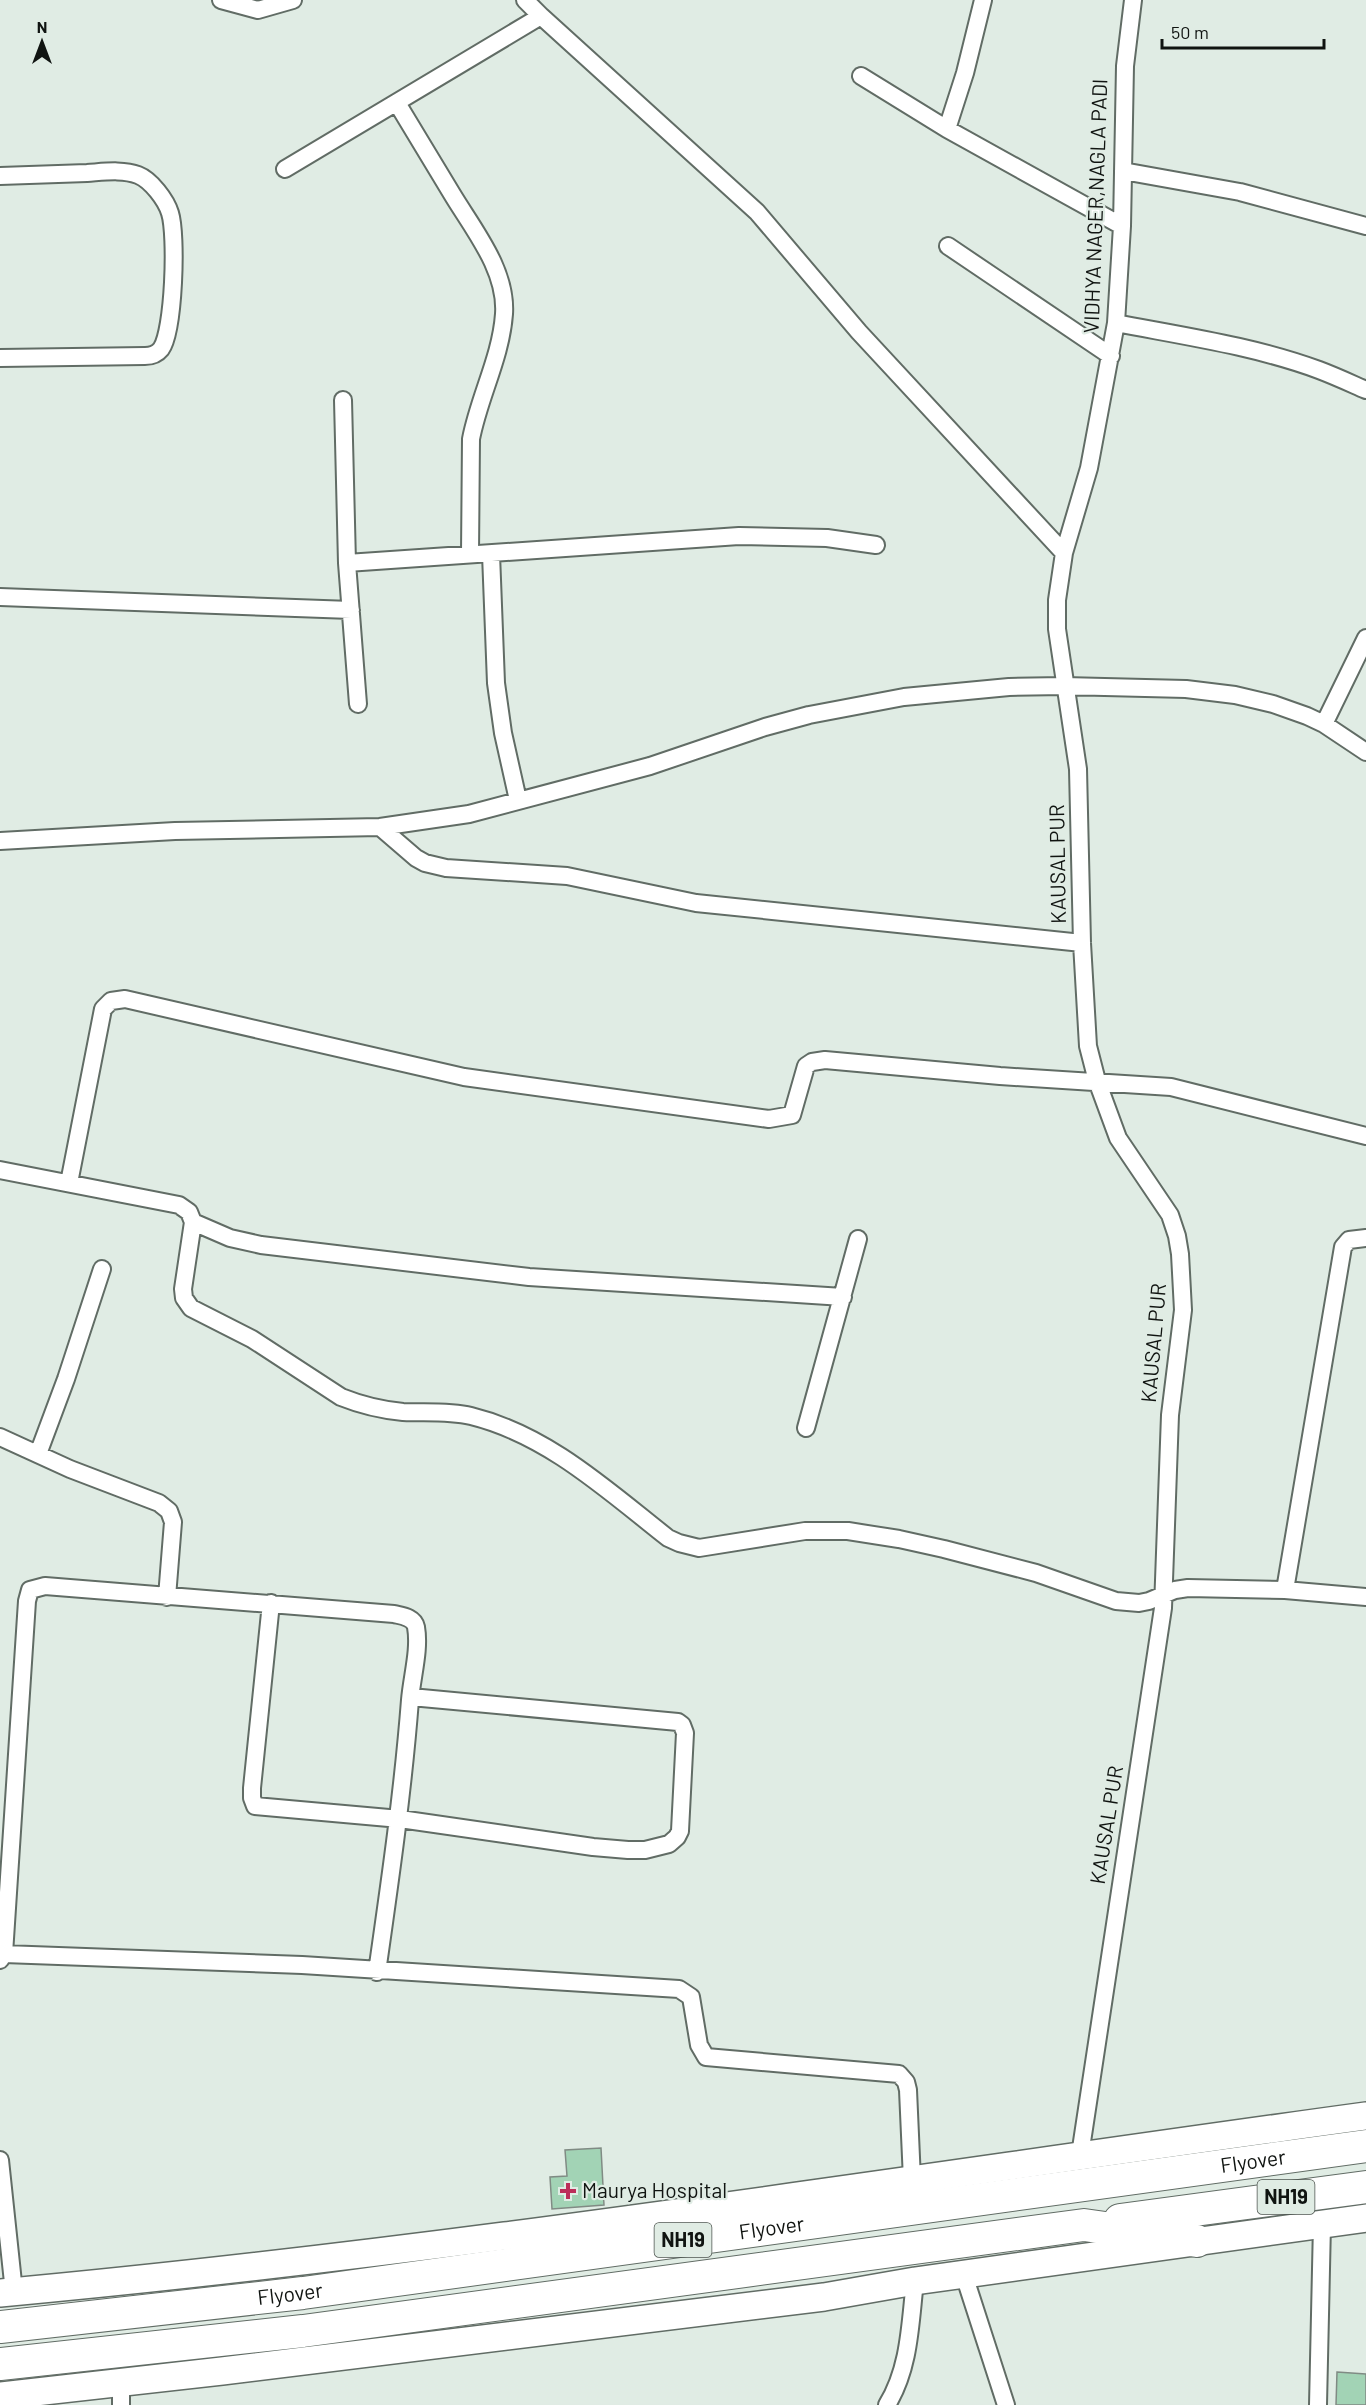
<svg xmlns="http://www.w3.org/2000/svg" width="1366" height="2405" font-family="Barlow,sans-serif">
<rect width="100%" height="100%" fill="#e0ece4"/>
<path fill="#a2d3b5" stroke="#808b84" stroke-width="1.5" d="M601 2148 604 2205 552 2209 550 2177 567 2176 565 2150Z
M1337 2372 1366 2374V2405H1336Z"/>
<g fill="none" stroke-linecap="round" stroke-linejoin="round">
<defs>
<path id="street" d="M221 0 258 10 293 0
M525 0 541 16
M861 76 947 129 1122 226
M397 103C415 133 433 163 452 194 473 229 507 270 504 314 501 357 479 397 471 439L470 554
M947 129 965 73 983 0
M285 169 541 16 757 212 859 332 1064 553
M1123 171 1240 192 1366 226
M0 176C29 175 58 174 87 173 103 172 123 169 138 175 151 180 166 200 170 213 177 235 174 331 161 349 157 354 152 356 145 356L0 358
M948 246 1111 356
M1116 323C1183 336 1254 346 1319 370 1335 376 1350 383 1366 390
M343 400 347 563 358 704
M491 554 496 683 503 733 518 800
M347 563 739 536 827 538 876 545
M0 597 351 610
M1324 724 1366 638
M380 827 416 858 425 863 446 868 567 876 696 903 1082 943
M0 841 175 831 380 827 469 814 650 766 765 727 809 715 904 697 1009 687 1064 686 1186 689 1235 695 1273 704 1307 716 1324 724 1366 752
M0 1170 179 1205 189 1212 193 1222 183 1289 184 1298 191 1308 252 1339 341 1397C361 1405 382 1410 403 1412 426 1413 449 1411 471 1416 548 1435 608 1491 668 1538L679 1543 699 1548 805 1531H848L899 1539 944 1549 1036 1573 1116 1601 1139 1603 1149 1601 1175 1590 1188 1588 1285 1590 1366 1597
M69 1183 103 1009 111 1001 125 999 464 1077 769 1119 792 1115 806 1066 812 1062 825 1060 1000 1076 1171 1087 1366 1136
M193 1222 230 1238 261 1245 529 1277 843 1297
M806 1428 858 1239
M0 1437 70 1469 159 1503 169 1511 173 1522 167 1597
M38 1454 66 1379 102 1269
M1285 1590 1343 1247 1349 1240 1366 1238
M271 1603 252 1788V1798L255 1806 400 1819 593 1847 628 1850H645L669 1844 677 1837 680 1831 685 1733 682 1725 678 1722 411 1697
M4 1954 27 1601 30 1590 45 1586 394 1614C402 1616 414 1617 416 1627 420 1650 412 1676 410 1700 403 1791 390 1881 377 1972
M0 1960 4 1954 302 1965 679 1989 691 1997 699 2045 706 2057 899 2074 906 2082 908 2090 912 2180
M1080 2155 1163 1608 1170 1415 1183 1310 1180 1254 1177 1236 1170 1215 1118 1138 1097 1081 1088 1046 1082 943 1078 769 1057 629V600L1064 553 1089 468 1116 323 1122 226 1125 66 1133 0
M0 2160 14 2292
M964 2275 1006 2405
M121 2383V2405
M887 2405C910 2367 910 2324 915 2281
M1318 2405 1322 2224"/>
<path id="primary" d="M0 2293C457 2251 911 2178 1366 2116
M0 2396 222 2371 824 2297 915 2281 1366 2218"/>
<g id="highway">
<path d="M1120 2220 1366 2187"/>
<path id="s1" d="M0 2327 303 2293 1366 2146"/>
<path d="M0 2364 303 2331 1084 2225 1197 2241"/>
</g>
</defs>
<use href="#street" stroke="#616c65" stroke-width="20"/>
<use href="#primary" stroke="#616c65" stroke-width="30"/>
<use href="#highway" stroke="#616c65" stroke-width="34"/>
<use href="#street" stroke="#fff" stroke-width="16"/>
<use href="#primary" stroke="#fff" stroke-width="27"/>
<use href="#highway" stroke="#fff" stroke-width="32"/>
</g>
<path fill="#bc2d59" stroke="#e0ece4" stroke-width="2" d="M565 2182h6v6h6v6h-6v6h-6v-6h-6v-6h6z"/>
<g text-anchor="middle" stroke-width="4.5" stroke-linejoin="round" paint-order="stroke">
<g fill="#e0ece4" stroke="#4e5550" stroke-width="1.5">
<rect x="1257.5" y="2180" width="57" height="34" rx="4.5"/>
<rect x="654.5" y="2223" width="57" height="34" rx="4.5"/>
</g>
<g font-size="20" font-weight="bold" fill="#101411">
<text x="1286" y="2204">NH19</text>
<text x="683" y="2247">NH19</text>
</g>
<g font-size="21" fill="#101411" stroke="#e0ece4">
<text transform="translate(1096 206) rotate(-88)" y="7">VIDHYA NAGER,NAGLA PADI</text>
<text transform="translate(1058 864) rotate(-91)" y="7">KAUSAL PUR</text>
<text transform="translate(1154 1343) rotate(-85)" y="7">KAUSAL PUR</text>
<text transform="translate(1107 1825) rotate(-81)" y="7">KAUSAL PUR</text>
<text dy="7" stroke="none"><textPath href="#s1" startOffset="1264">Flyover</textPath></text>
<text dy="7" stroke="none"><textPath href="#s1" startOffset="778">Flyover</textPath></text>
<text dy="7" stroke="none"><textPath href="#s1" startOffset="292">Flyover</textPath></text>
</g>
<g font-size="21" fill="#101411" stroke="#e0ece4" text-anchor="start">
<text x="582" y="2198">Maurya Hospital</text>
</g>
</g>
<g transform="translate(42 42)" stroke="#e0ece4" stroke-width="4.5" paint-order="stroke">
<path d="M0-4.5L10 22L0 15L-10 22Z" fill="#101411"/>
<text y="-9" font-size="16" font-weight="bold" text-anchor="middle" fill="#101411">N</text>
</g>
<path d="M1162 39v9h162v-9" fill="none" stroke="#101411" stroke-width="3"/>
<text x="1171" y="39" font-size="18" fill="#101411" stroke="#e0ece4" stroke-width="4.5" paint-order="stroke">50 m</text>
</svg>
